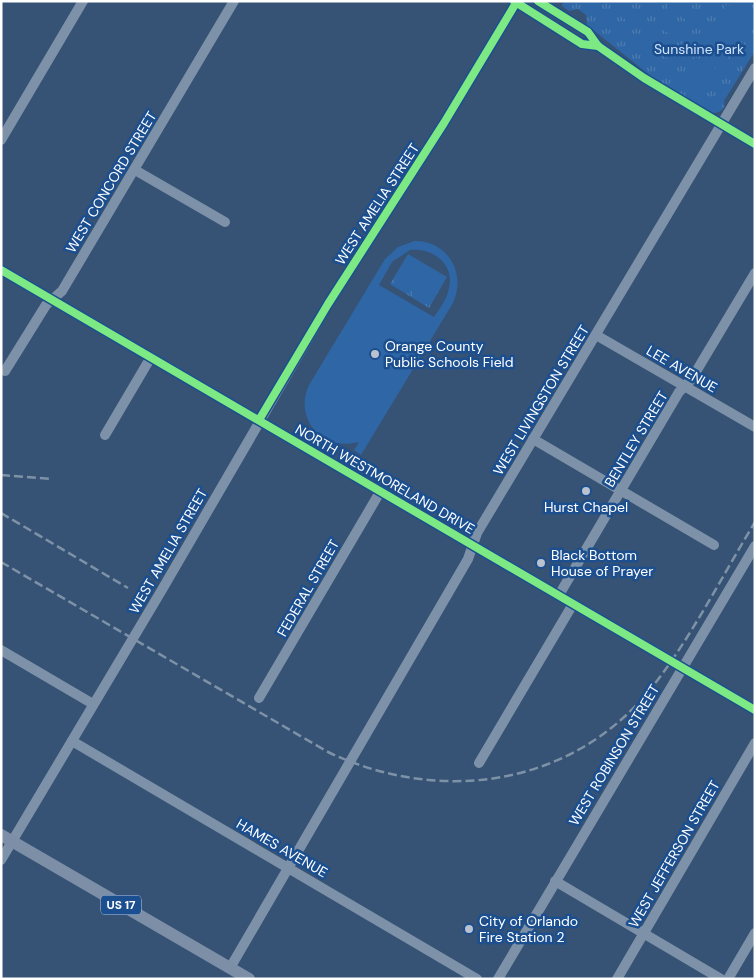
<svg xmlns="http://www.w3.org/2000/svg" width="756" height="980" font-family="'DM Sans',sans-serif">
  <defs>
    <pattern id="park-tufts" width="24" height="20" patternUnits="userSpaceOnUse" patternTransform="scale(1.25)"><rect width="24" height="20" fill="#2f66a5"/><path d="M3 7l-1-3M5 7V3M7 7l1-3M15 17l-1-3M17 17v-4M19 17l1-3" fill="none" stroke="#4e7db2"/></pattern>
  </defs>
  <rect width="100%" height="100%" fill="#365274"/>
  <!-- park -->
  <g fill="url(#park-tufts)">
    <path d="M 563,1 L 755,1 L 755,51 L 724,101 C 726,109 720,113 713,113 L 652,77 L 587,25 L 586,15 L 578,9 L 569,11 L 562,6 Z"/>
    <path d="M 408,254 L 447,277 L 429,308 L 390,284 Z"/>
  </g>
  <!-- garden -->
  <g fill="#2f66a5" fill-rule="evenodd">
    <path d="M 615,1 L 621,1 L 641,13 L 635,25 L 610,10 Z"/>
    <path d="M 671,1 L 681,1 L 698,12 L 692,23 L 667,8 Z"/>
    <path d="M 727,4 L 751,18 L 745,30 L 720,15 Z"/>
    <path d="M 663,15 L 688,29 L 681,41 L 657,26 Z"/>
    <path d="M 716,22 L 741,36 L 734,48 L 709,33 Z"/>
    <path d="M 652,34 L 677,48 L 670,60 L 645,45 Z"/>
    <path d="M 707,37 L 731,52 L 725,63 L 700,49 Z"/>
    <path d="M 695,57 L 720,71 L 713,83 L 689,68 Z"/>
    <path d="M 686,72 L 711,86 L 704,98 L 679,83 Z"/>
    <path d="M 414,241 C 447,240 467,273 453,303 L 361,455 L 354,450 L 359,442 C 323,452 293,419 309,385 L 385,259 L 398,247 ZM 410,250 C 432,247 455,264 449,288 C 447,299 440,308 434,317 L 379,285 L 392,262 Z"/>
    <path d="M 409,257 L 425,267 L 409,294 L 393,284 Z"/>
    <path d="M 428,268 L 444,278 L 428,305 L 412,295 Z"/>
  </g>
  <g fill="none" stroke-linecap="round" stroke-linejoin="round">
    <!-- minor -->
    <g stroke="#7d92a8" stroke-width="10">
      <path d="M 514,1 L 582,44 L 598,46"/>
      <path d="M 538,1 L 588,32 L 598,46 L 644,78 L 755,144"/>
      <path d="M 1,140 L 83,1"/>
      <path d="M 135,170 L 225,222"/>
      <path d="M 1,270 L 755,710"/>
      <path d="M 596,335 L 755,427"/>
      <path d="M 5,371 L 46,305 L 62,291 L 234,1"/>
      <path d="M 105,435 L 151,357"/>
      <path d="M 533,439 L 714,545"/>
      <path d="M 559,595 L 679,392 L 691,380 L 755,273"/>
      <path d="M 1,650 L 93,704"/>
      <path d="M 259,698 L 380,492"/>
      <path d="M 72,741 L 477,979"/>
      <path d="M 479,763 L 573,604"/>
      <path d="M 1,860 L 163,588 L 328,304 L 444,123 L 517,1"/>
      <path d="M 555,881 L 721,979"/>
      <path d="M 230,968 L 468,559 L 477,533 L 755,68"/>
      <path d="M 498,979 L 755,546"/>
      <path d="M 617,979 L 755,743"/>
      <path d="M 728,979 L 755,933"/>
    </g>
    <!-- major -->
    <path stroke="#7d8ea7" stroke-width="12" d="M 1,835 L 249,979"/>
    <!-- rail -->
    <g stroke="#7e92a7" stroke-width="2.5" stroke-dasharray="9 4" stroke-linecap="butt">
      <path d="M 1,475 L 52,479"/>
      <path d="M 1,513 L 128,588"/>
      <path d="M 1,562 L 328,752 C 437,804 568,788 648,692 C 688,644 722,576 755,522"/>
    </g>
    <!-- cycleway casing -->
    <g stroke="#1b4f8f" stroke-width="11">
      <g id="cycleway">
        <path d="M 514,1 L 582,44 L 598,46"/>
        <path d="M 538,1 L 588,32 L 598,46 L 644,78 L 755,144"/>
        <path d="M 1,270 L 755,710"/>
        <path d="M 259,420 L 328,304 L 444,123 L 516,3"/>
      </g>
    </g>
    <!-- cycleway -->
    <use href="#cycleway" stroke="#7ce984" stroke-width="8"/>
  </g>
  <!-- markers -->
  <g fill="#b9c2ce" stroke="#1b4f8f" stroke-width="2">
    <circle cx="375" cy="354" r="5"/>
    <circle cx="586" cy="491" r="5"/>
    <circle cx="541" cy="563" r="5"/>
    <circle cx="469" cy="929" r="5"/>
  </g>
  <g text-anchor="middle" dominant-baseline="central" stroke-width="5" stroke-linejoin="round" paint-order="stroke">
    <!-- shield labels -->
    <rect fill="#1b4f8f" stroke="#bbcadd" stroke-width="1" x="101" y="895.5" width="40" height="19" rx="4"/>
    <g font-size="12" font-weight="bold" fill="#fff">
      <text x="121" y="905">US 17</text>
    </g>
    <!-- park labels -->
    <g font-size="14" fill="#cfe3fa" stroke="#1b4f8f">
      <text x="699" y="49">Sunshine Park</text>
    </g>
    <!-- street labels -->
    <g font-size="14" fill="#fff" stroke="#1b4f8f">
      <text transform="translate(111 182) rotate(-59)">WEST CONCORD STREET</text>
      <text transform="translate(377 204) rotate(-57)">WEST AMELIA STREET</text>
      <text transform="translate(682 369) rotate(30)">LEE AVENUE</text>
      <text transform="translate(541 400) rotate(-59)">WEST LIVINGSTON STREET</text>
      <text transform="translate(636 439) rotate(-59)">BENTLEY STREET</text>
      <text transform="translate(385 479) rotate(30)">NORTH WESTMORELAND DRIVE</text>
      <text transform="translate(168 551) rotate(-60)">WEST AMELIA STREET</text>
      <text transform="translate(308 588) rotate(-60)">FEDERAL STREET</text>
      <text transform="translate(614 755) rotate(-59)">WEST ROBINSON STREET</text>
      <text transform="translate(282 848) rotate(30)">HAMES AVENUE</text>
      <text transform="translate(674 854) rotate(-60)">WEST JEFFERSON STREET</text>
    </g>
    <!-- poi labels -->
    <g font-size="14" fill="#fff" stroke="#1b4f8f" text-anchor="start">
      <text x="385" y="346">Orange County<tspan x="385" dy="16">Public Schools Field</tspan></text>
      <text x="586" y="507" text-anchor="middle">Hurst Chapel</text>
      <text x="551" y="555">Black Bottom<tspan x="551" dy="16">House of Prayer</tspan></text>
      <text x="479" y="921">City of Orlando<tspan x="479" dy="16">Fire Station 2</tspan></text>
    </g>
  </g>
  <!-- border -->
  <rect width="756" height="980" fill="none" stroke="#ffffff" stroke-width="5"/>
</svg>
